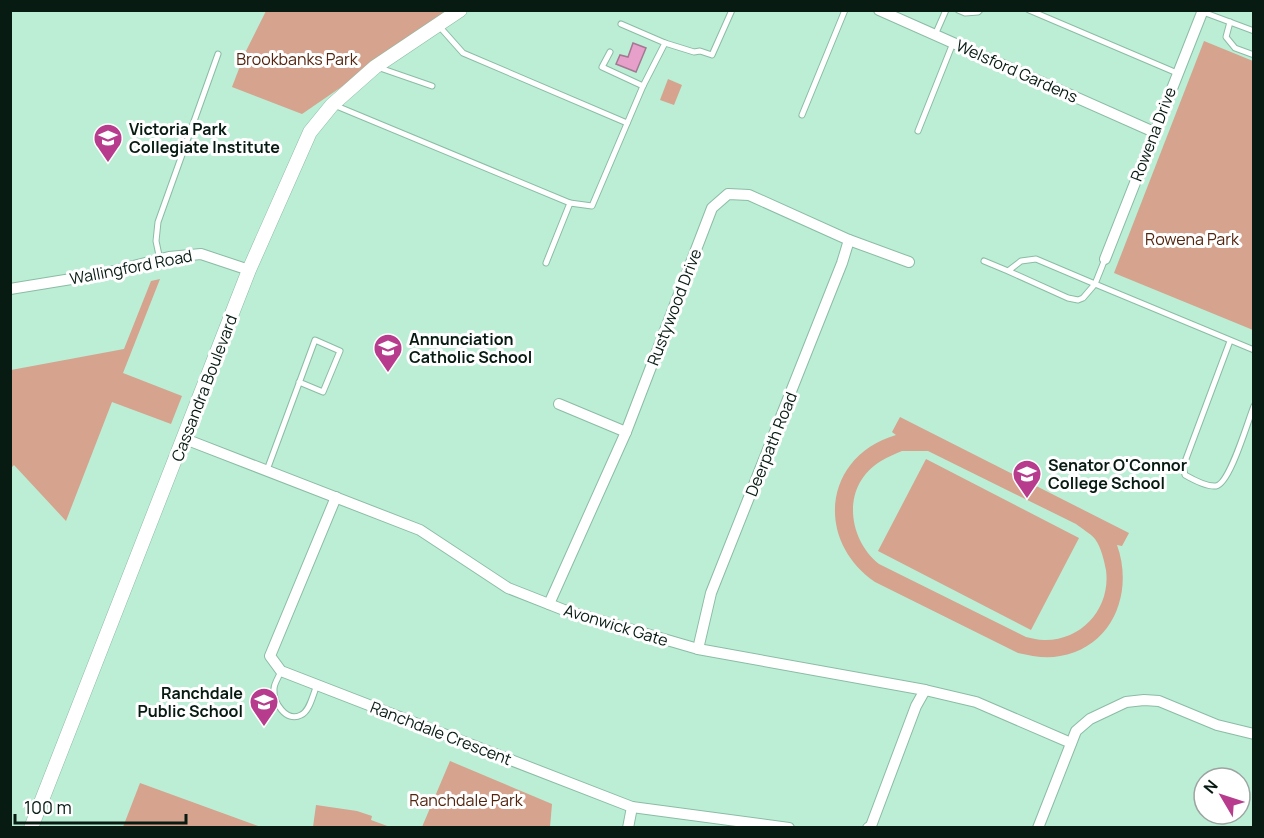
<svg xmlns="http://www.w3.org/2000/svg" width="1264" height="838" font-family="Manrope,sans-serif">
  <rect width="100%" height="100%" fill="#bbeed5"/>
  <!-- green -->
  <g fill="#d5a38e" fill-rule="evenodd">
    <path d="M 266,11 L 452,11 L 302,114 L 232,87 L 245,53 Z"/>
    <path d="M 1204,41 L 1253,61 L 1253,330 L 1114,273 Z"/>
    <path d="M 668,79 L 682,85 L 674,105 L 660,100 Z"/>
    <path d="M 160,279 L 123,373 L 182,396 L 171,424 L 112,402 L 66,521 L 14,465 L 11,468 L 11,370 L 124,349 L 151,281 Z"/>
    <path d="M 900,417 L 1129,533 L 1122,546 L 1117,545 C 1134,592 1113,647 1060,656 C 1046,659 1032,656 1018,653 L 875,582 C 814,540 824,456 896,435 L 892,432 ZM 902,451 L 928,451 L 1076,524 C 1082,529 1090,533 1095,539 C 1101,547 1104,560 1106,570 C 1111,607 1083,641 1044,640 C 1038,640 1032,638 1026,637 L 879,564 C 847,538 841,485 881,461 C 887,457 895,454 902,451 Z"/>
    <path d="M 926,459 L 1079,538 L 1031,630 L 878,551 Z"/>
    <path d="M 450,761 L 552,804 L 550,827 L 422,827 Z"/>
    <path d="M 140,783 L 261,827 L 123,827 Z"/>
    <path d="M 316,805 L 357,811 L 372,816 L 371,820 L 390,827 L 313,827 Z"/>
  </g>
  <!-- water -->
  <path fill="#e7a0c9" stroke="#a47892" stroke-width="1.5" d="M 633,43 L 646,48 L 636,72 L 616,64 L 620,55 L 628,57 Z"/>
  <g fill="none" stroke-linecap="round" stroke-linejoin="round">
    <!-- service casing -->
    <g stroke="#8bbca5" stroke-width="7">
      <g id="service">
        <path d="M 958,10 L 965,13 L 978,12 L 980,10"/>
        <path d="M 1029,10 L 1177,73"/>
        <path d="M 1203,12 L 1254,31"/>
        <path d="M 1230,22 L 1226,37 L 1235,48 L 1254,55"/>
        <path d="M 621,24 L 665,43 L 643,86"/>
        <path d="M 439,26 L 463,53 L 627,123"/>
        <path d="M 935,35 L 946,10"/>
        <path d="M 665,43 L 694,52 L 700,51 L 712,55 L 732,10"/>
        <path d="M 380,68 L 432,86"/>
        <path d="M 334,105 L 570,203 L 546,263"/>
        <path d="M 802,115 L 845,10"/>
        <path d="M 918,131 L 953,43"/>
        <path d="M 570,203 L 592,206 L 643,86 L 602,67 L 610,52"/>
        <path d="M 1105,259 L 1095,284 L 1254,350"/>
        <path d="M 160,260 L 156,241 L 158,222 L 218,54"/>
        <path d="M 984,261 L 1008,271 L 1021,261 L 1036,259 L 1095,284 L 1083,298 L 1078,300 L 1068,298 L 1008,271"/>
        <path d="M 1230,341 L 1183,467 L 1185,475 C 1192,479 1207,487 1216,486 C 1230,484 1248,420 1254,406"/>
        <path d="M 267,470 L 315,340 L 340,351 L 323,392 L 299,382"/>
        <path d="M 281,671 C 279,677 274,683 274,689 C 273,702 286,723 301,715 C 310,711 313,694 317,685"/>
      </g>
    </g>
    <!-- minor casing -->
    <g stroke="#8bbca5" stroke-width="12">
      <g id="minor">
        <path d="M 879,10 L 1154,132"/>
        <path d="M 1105,259 L 1203,10"/>
        <path d="M 10,289 L 102,274 L 169,257 L 201,254 L 249,270"/>
        <path d="M 559,404 L 626,432"/>
        <path d="M 185,439 L 420,530 L 508,588 L 564,610 L 698,649 L 925,690 L 976,702 L 1071,743"/>
        <path d="M 336,497 L 270,656 L 281,671 L 632,807 L 789,828"/>
        <path d="M 549,604 L 626,432 L 712,208 L 728,194 L 749,195 L 849,240 L 909,262"/>
        <path d="M 698,649 L 711,593 L 842,263 L 849,240"/>
        <path d="M 628,828 L 632,807"/>
        <path d="M 868,828 L 871,826 L 916,706 L 925,690"/>
        <path d="M 1038,828 L 1076,731 L 1090,719 L 1126,702 L 1144,700 L 1159,701 L 1217,725 L 1254,734"/>
      </g>
    </g>
    <!-- tertiary casing -->
    <g stroke="#8bbca5" stroke-width="15">
      <path id="tertiary" d="M 31,828 L 249,270 L 310,132 L 332,105 L 375,67 L 460,10"/>
    </g>
    <!-- service -->
    <use href="#service" stroke="#fff" stroke-width="5"/>
    <!-- minor -->
    <use href="#minor" stroke="#fff" stroke-width="10"/>
    <!-- tertiary -->
    <use href="#tertiary" stroke="#fff" stroke-width="14"/>
  </g>
  <!-- icons -->
  <defs>
    <g id="school-pin" transform="scale(1.5)"><path d="M0 17L-7.5 6A9.5 9.5 0 1 1 7.5 6Z" fill="#b73c8d" stroke="#fff"/><path d="M0-5L7-2L0 1L-7-2ZM-4 1L0 2.5L4 1V4Q0 6-4 4Z" fill="#fff"/></g>
  </defs>
  <g fill-rule="evenodd">
    <use href="#school-pin" x="108" y="138"/>
    <use href="#school-pin" x="388" y="348"/>
    <use href="#school-pin" x="1027" y="474"/>
    <use href="#school-pin" x="264" y="702"/>
  </g>
  <g text-anchor="middle" dominant-baseline="central" stroke-width="6" stroke-linejoin="round" paint-order="stroke">
    <!-- park labels -->
    <g font-size="16" fill="#53250f" stroke="#fff">
      <text x="297" y="59">Brookbanks Park</text>
      <text x="1192" y="239">Rowena Park</text>
      <text x="466" y="800">Ranchdale Park</text>
    </g>
    <!-- street labels -->
    <g font-size="16" fill="#071b13" stroke="#fff">
      <text transform="translate(1017 71) rotate(24)">Welsford Gardens</text>
      <text transform="translate(1153 134) rotate(-69)">Rowena Drive</text>
      <text transform="translate(131 267) rotate(-11)">Wallingford Road</text>
      <text transform="translate(674 307) rotate(-69)">Rustywood Drive</text>
      <text transform="translate(204 388) rotate(-69)">Cassandra Boulevard</text>
      <text transform="translate(771 444) rotate(-68)">Deerpath Road</text>
      <text transform="translate(616 625) rotate(17)">Avonwick Gate</text>
      <text transform="translate(441 733) rotate(21)">Ranchdale Crescent</text>
    </g>
    <!-- poi labels -->
    <g font-size="16" font-weight="bold" fill="#071b13" stroke="#fff" text-anchor="start">
      <text x="129" y="129">Victoria Park<tspan x="129" dy="18">Collegiate Institute</tspan></text>
      <text x="409" y="339">Annunciation<tspan x="409" dy="18">Catholic School</tspan></text>
      <text x="1048" y="465">Senator O'Connor<tspan x="1048" dy="18">College School</tspan></text>
      <text x="243" y="693" text-anchor="end">Ranchdale<tspan x="243" dy="18">Public School</tspan></text>
    </g>
  </g>
  <!-- border -->
  <rect width="1264" height="838" fill="none" stroke="#071b13" stroke-width="24"/>
  <!-- north arrow -->
  <g transform="translate(1222 796) rotate(309)"><circle r="28" fill="#ffffff" stroke="#9ca4a1" stroke-width="1.5"/>
  <path d="M0-4.5L10 22L0 15L-10 22Z" fill="#b73c8d"/>
  <text y="-9" font-size="16" font-weight="bold" text-anchor="middle" fill="#071b13">N</text>
  </g>
  <!-- scale -->
  <path d="M15 814v9h171v-9" fill="none" stroke="#071b13" stroke-width="3"/>
  <text x="24" y="814" font-size="18" fill="#071b13" stroke="#ffffff" stroke-width="4.5" paint-order="stroke">100 m</text>
</svg>
